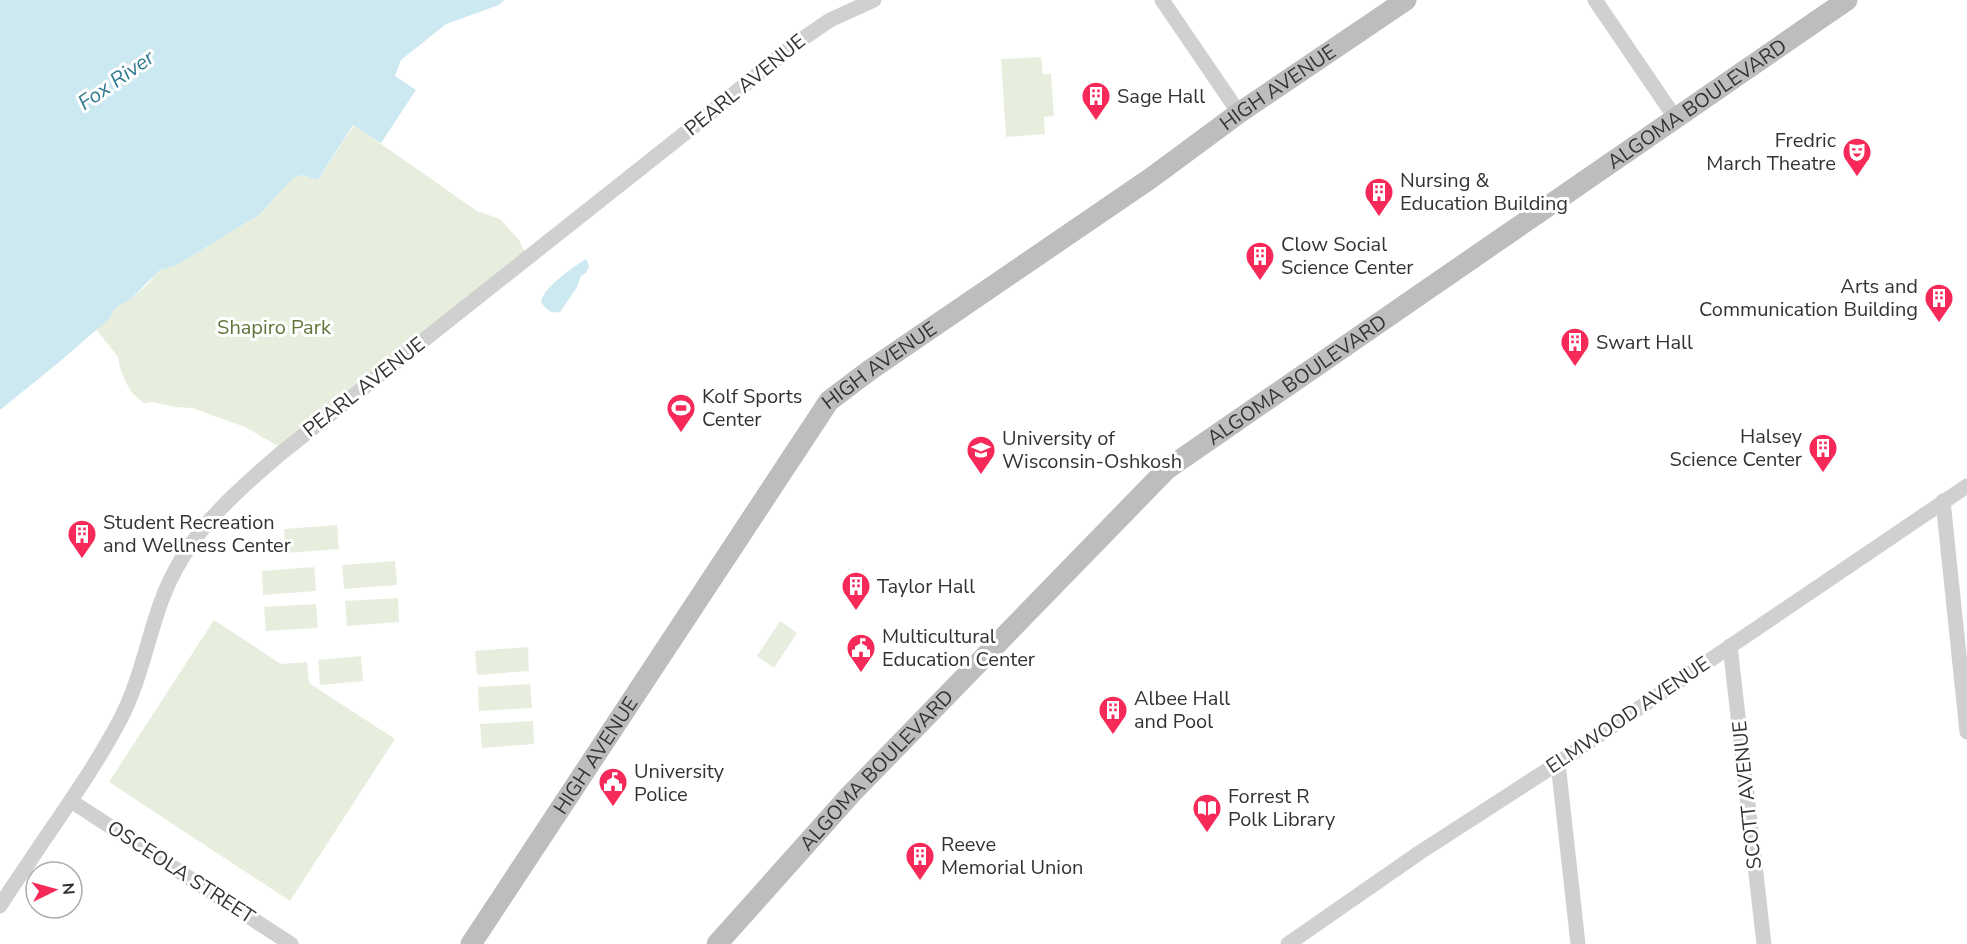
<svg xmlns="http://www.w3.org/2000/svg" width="1967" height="944" font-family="'Nunito Sans',sans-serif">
  <rect width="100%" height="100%" fill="#fff"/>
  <!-- green -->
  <g fill="#e8eede">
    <path d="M 1041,57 L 1043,74 L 1051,74 L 1054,116 L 1044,117 L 1045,134 L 1006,137 L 1001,59 Z"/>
    <path d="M 354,125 L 477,211 L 500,219 L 519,240 L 528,259 L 321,421 L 278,446 L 245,427 L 192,408 L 176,407 L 152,402 L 144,403 L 133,394 L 126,383 L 120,368 L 118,357 L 96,329 L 111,317 L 112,312 L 117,307 L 132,298 L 145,287 L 160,270 L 175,266 L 259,215 L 293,178 L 302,175 L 318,180 Z"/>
    <path d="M 337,525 L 339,549 L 286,553 L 284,529 Z"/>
    <path d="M 395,561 L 397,585 L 344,589 L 342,565 Z"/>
    <path d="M 314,567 L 316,591 L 263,595 L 262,571 Z"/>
    <path d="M 398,598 L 399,622 L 347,626 L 345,601 Z"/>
    <path d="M 316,604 L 318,628 L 266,631 L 264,607 Z"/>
    <path d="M 214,620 L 281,664 L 307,662 L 309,683 L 395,739 L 290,901 L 109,782 Z"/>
    <path d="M 780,621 L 797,633 L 774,668 L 757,656 Z"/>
    <path d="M 528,647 L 529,671 L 477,675 L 475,651 Z"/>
    <path d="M 361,656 L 363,681 L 320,685 L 318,660 Z"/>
    <path d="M 530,684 L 532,708 L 479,711 L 478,687 Z"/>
    <path d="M 533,721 L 534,744 L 482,748 L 480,724 Z"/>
  </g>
  <!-- water -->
  <g fill="#cce8f1">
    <path d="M 0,0 L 504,0 L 499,5 L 446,24 L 401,60 L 395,76 L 416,90 L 381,143 L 353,125 L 318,180 L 302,175 L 293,178 L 259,215 L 175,266 L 160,270 L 132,298 L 117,307 L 112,312 L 111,317 L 58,363 L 0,410 Z"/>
    <path d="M 586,259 L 589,266 L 586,273 L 581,276 L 577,287 L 560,312 C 551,314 546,309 541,302 C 542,289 574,266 586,259 Z"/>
  </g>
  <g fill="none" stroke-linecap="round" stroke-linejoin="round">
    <!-- minor -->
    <g stroke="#d0d0d0" stroke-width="15">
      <path d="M 1162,0 L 1239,113"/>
      <path d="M 1595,0 L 1676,119"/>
      <path d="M 1943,501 L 1967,732"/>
      <path d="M 1730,646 L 1764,944"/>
      <path d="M 1558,763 L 1578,944"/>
      <path d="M 71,801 L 291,944"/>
      <path d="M 0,906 C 9,891 20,876 30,861 C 61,814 95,768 121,718 C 140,681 147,641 161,602 C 185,536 229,498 280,454 L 689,130 L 795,44 L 830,20 L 874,0"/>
      <path d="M 1288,944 L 1419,853 L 1558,763 L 1967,486"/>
    </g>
    <!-- secondary -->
    <g stroke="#bdbdbd" stroke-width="21">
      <path id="s1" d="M 471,944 L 829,401 L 870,370 L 1151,178 L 1239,113 L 1406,0"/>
      <path id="s2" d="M 717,944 L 851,794 L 1167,469 L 1847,0"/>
    </g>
  </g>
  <!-- icons -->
  <defs>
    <g id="building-pin" transform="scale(1.5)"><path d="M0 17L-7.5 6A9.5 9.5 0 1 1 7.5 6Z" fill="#f62959" stroke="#fff"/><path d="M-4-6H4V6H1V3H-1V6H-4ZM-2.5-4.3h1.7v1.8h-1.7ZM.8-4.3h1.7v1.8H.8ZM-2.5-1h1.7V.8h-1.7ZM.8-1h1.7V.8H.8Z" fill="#fff"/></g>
    <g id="theatre-pin" transform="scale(1.5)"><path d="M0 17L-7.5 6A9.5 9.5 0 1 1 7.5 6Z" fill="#f62959" stroke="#fff"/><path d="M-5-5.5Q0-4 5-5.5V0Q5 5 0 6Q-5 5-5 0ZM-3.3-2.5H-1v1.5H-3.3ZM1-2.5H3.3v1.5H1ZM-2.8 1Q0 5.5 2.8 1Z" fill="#fff"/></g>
    <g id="stadium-pin" transform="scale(1.5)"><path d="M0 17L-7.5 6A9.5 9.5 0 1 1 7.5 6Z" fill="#f62959" stroke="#fff"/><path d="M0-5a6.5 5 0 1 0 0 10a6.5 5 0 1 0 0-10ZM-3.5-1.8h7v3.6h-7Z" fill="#fff"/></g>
    <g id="university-pin" transform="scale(1.5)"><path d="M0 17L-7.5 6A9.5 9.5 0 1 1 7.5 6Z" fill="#f62959" stroke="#fff"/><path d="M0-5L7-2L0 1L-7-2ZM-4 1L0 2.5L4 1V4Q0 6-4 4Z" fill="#fff"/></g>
    <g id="civic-pin" transform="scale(1.5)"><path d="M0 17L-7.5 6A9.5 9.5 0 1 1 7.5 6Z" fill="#f62959" stroke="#fff"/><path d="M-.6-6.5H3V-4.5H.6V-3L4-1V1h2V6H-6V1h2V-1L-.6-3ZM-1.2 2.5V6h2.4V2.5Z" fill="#fff"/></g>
    <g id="library-pin" transform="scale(1.5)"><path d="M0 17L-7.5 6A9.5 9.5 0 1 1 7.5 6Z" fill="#f62959" stroke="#fff"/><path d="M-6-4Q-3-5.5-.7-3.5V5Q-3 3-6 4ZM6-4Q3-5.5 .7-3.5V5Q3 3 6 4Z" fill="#fff"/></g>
  </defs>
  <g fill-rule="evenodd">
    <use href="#building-pin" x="1096" y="96"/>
    <use href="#theatre-pin" x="1857" y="152"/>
    <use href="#building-pin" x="1379" y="192"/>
    <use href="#building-pin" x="1260" y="256"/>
    <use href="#building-pin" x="1939" y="298"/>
    <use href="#building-pin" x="1575" y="342"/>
    <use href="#stadium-pin" x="681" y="408"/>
    <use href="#building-pin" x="1823" y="448"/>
    <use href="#university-pin" x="981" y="450"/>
    <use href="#building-pin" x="82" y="534"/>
    <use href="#building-pin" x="856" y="586"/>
    <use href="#civic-pin" x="861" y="648"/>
    <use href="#building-pin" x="1113" y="710"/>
    <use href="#civic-pin" x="613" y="782"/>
    <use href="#library-pin" x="1207" y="808"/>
    <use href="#building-pin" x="920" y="856"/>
  </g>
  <g text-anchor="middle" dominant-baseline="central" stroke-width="6" stroke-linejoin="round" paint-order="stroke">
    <!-- street labels -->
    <g font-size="20" fill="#333" stroke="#fff">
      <text transform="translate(745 85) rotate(-39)">PEARL AVENUE</text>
      <text stroke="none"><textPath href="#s1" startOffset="1198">HIGH AVENUE</textPath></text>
      <text stroke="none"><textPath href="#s2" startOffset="1298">ALGOMA BOULEVARD</textPath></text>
      <text stroke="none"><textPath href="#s1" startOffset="712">HIGH AVENUE</textPath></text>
      <text stroke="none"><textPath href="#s2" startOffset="812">ALGOMA BOULEVARD</textPath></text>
      <text transform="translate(364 387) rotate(-38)">PEARL AVENUE</text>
      <text transform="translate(1628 715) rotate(-34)">ELMWOOD AVENUE</text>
      <text stroke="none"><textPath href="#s1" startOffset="226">HIGH AVENUE</textPath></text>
      <text stroke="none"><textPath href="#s2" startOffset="236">ALGOMA BOULEVARD</textPath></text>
      <text transform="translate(1747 795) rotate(-96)">SCOTT AVENUE</text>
      <text transform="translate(181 872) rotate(33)">OSCEOLA STREET</text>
    </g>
    <!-- poi labels -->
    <g font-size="20" fill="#333" stroke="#fff" text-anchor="start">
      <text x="1117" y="96">Sage Hall</text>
      <text x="1836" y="140" text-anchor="end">Fredric<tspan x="1836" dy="23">March Theatre</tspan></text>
      <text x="1400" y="180">Nursing &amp;<tspan x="1400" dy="23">Education Building</tspan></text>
      <text x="1281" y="244">Clow Social<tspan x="1281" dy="23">Science Center</tspan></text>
      <text x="1918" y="286" text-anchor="end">Arts and<tspan x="1918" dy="23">Communication Building</tspan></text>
      <text x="1596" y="342">Swart Hall</text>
      <text x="702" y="396">Kolf Sports<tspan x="702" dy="23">Center</tspan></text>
      <text x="1802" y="436" text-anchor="end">Halsey<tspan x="1802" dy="23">Science Center</tspan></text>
      <text x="1002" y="438">University of<tspan x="1002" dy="23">Wisconsin-Oshkosh</tspan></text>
      <text x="103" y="522">Student Recreation<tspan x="103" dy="23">and Wellness Center</tspan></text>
      <text x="877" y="586">Taylor Hall</text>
      <text x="882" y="636">Multicultural<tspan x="882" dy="23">Education Center</tspan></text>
      <text x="1134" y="698">Albee Hall<tspan x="1134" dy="23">and Pool</tspan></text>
      <text x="634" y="771">University<tspan x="634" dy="23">Police</tspan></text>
      <text x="1228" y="796">Forrest R<tspan x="1228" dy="23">Polk Library</tspan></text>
      <text x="941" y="844">Reeve<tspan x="941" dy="23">Memorial Union</tspan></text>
    </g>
    <!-- park labels -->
    <g font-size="20" fill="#5f743a" stroke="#fff">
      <text x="274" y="327">Shapiro Park</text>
    </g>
    <!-- water labels -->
    <g font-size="21" font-style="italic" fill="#337b91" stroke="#fff">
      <text transform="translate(116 80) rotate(-35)">Fox River</text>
    </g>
  </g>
  <!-- north arrow -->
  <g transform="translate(54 890) rotate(85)"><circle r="28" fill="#ffffff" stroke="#adadad" stroke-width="1.5"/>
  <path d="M0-4.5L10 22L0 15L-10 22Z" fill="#f62959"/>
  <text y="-9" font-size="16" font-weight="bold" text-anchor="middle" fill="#333333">N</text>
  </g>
</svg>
